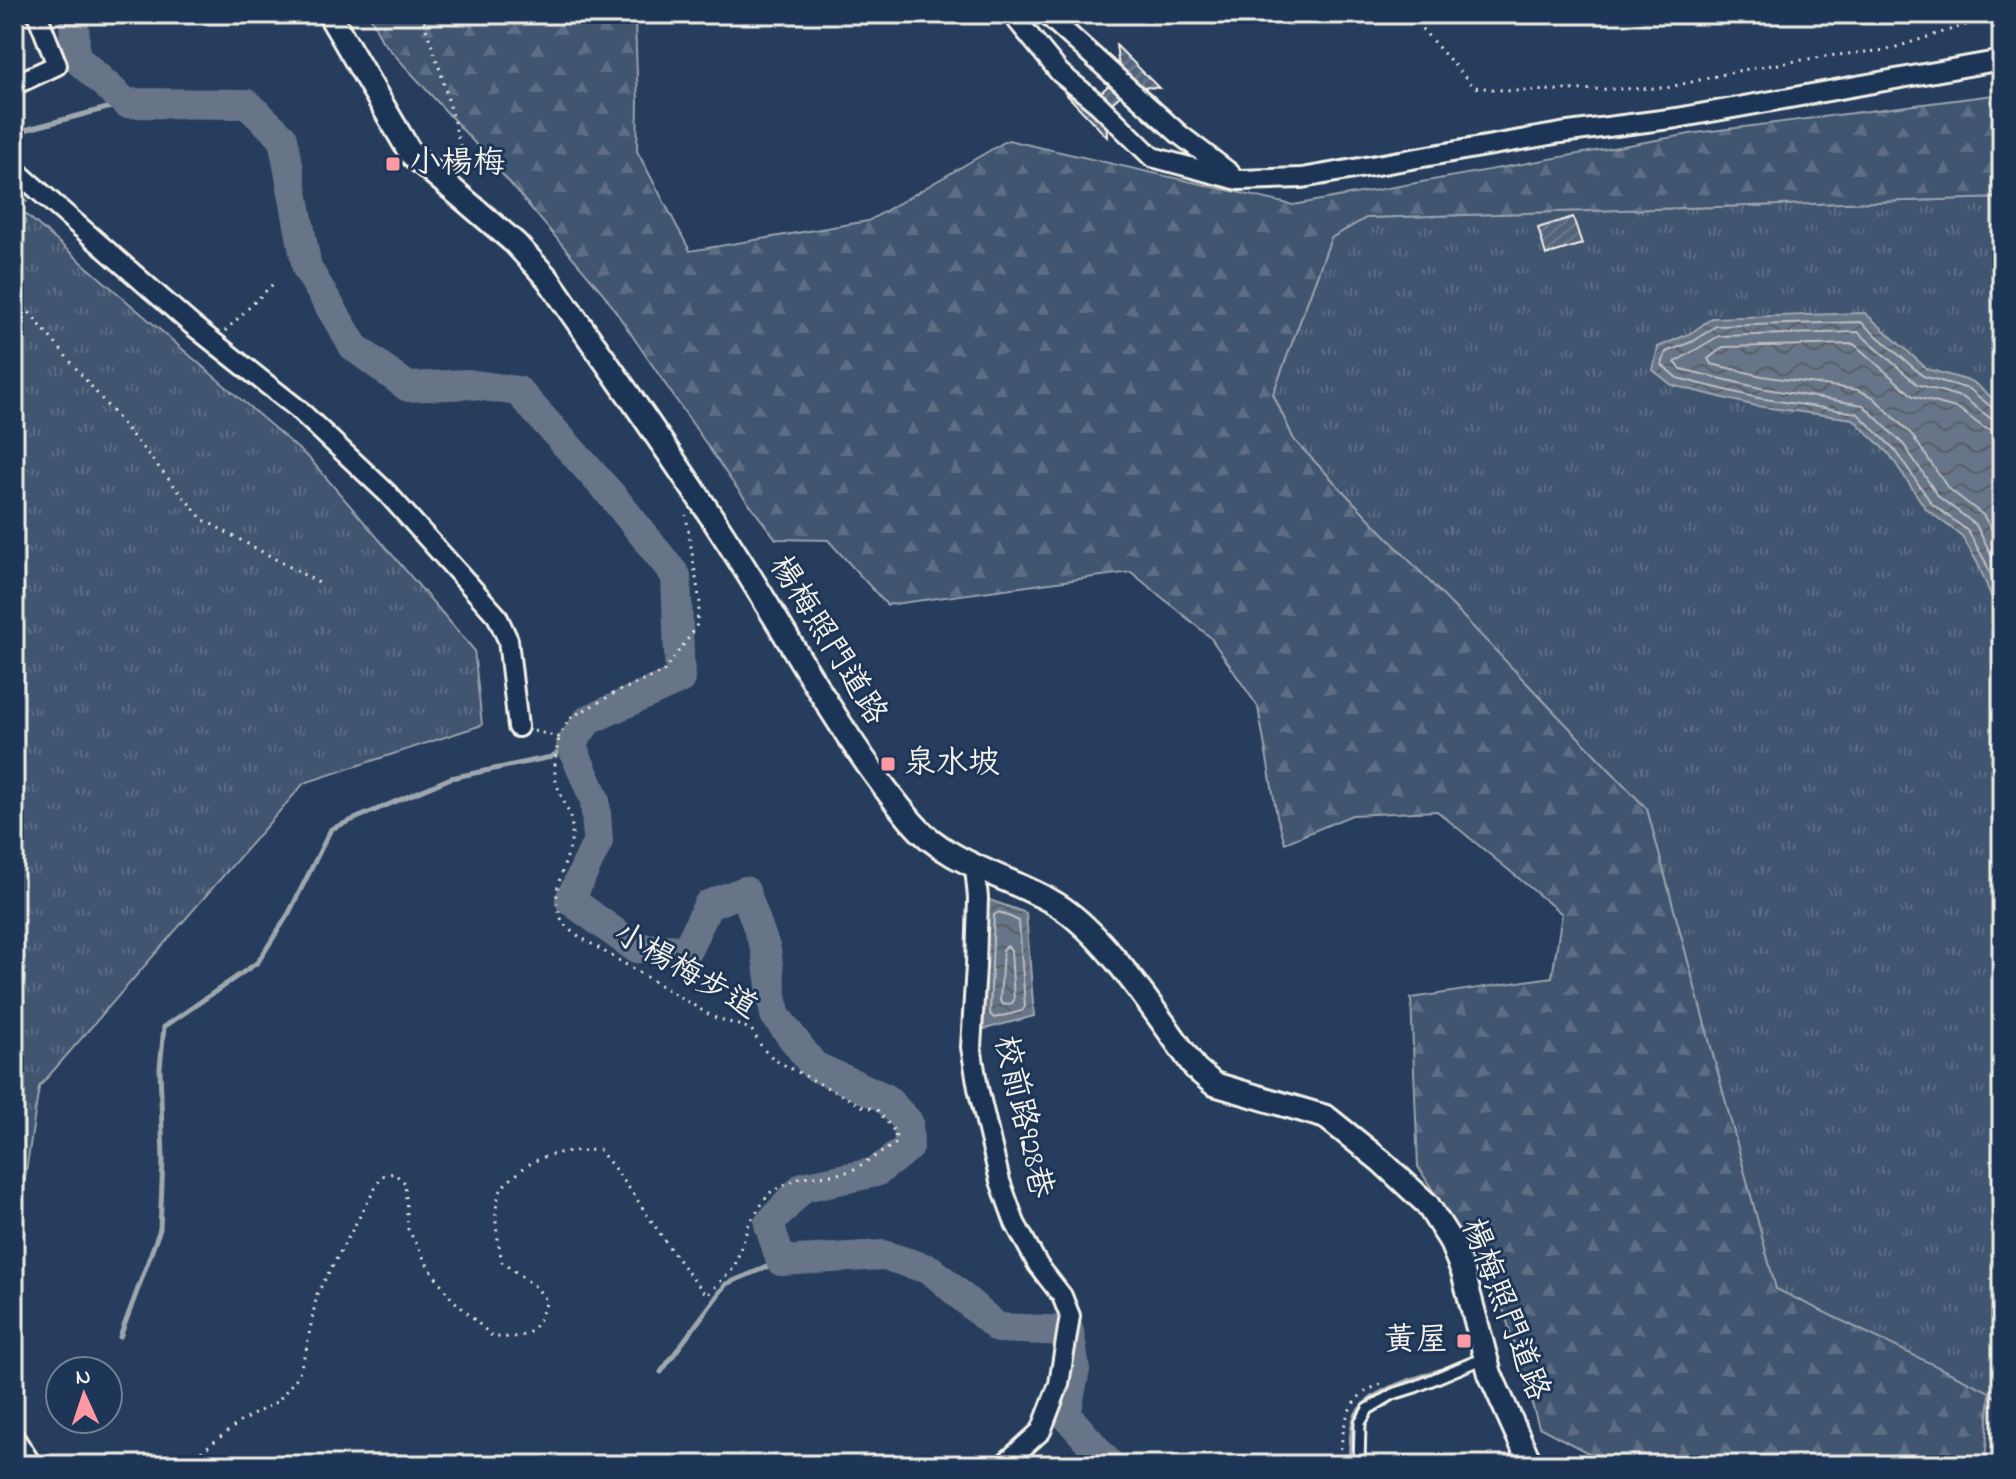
<svg xmlns="http://www.w3.org/2000/svg" width="2016" height="1479" font-family="'Indie Flower','LXGW WenKai TC',sans-serif">
  <defs>
    <pattern id="grass-tufts" width="24" height="20" patternUnits="userSpaceOnUse" patternTransform="scale(2)"><rect width="24" height="20" fill="#40546f"/><path d="M3 7l-1-3M5 7V3M7 7l1-3M15 17l-1-3M17 17v-4M19 17l1-3" fill="none" stroke="#5c6d84"/></pattern>
    <pattern id="forest-firs" width="22" height="20" patternUnits="userSpaceOnUse" patternTransform="scale(2)"><rect width="22" height="20" fill="#40546f"/><path d="M5 1l3.5 6h-7zM16 11l3.5 6h-7z" fill="#5c6d84"/></pattern>
    <pattern id="water-waves" width="16" height="10" patternUnits="userSpaceOnUse" patternTransform="scale(2)"><rect width="16" height="10" fill="#677588"/><path d="M0 5q4-4 8 0t8 0" fill="none" stroke="#585e67"/></pattern>
    <pattern id="building-hatch" width="6" height="6" patternUnits="userSpaceOnUse" patternTransform="scale(2)"><rect width="6" height="6" fill="#52647b"/><path d="M-1 1l2-2M0 6l6-6M5 7l2-2" fill="none" stroke="#6c7b8e"/></pattern>
  </defs>
  <rect width="100%" height="100%" fill="#263d5d"/>
  <filter id="ink" filterUnits="userSpaceOnUse"><feTurbulence type="fractalNoise" baseFrequency=".0125" numOctaves="2"/><feDisplacementMap in="SourceGraphic" scale="16" xChannelSelector="R" yChannelSelector="G"/><feConvolveMatrix kernelMatrix="1 2 1 2 8 2 1 2 1" color-interpolation-filters="sRGB"/></filter>
  <g filter="url(#ink)">
    <!-- grass -->
    <g fill="url(#grass-tufts)" stroke="#9aa2ac" stroke-width="2">
      <path d="M 2002,198 L 2002,1400 L 1776,1290 L 1647,809 L 1294,440 L 1273,394 L 1331,238 L 1366,218 Z"/>
      <path d="M 14,204 L 310,459 L 474,650 L 482,725 L 304,783 L 39,1087 L 14,1250 Z"/>
    </g>
    <!-- forest -->
    <path fill="url(#forest-firs)" stroke="#9aa2ac" stroke-width="2" d="M 369,14 L 629,14 L 635,22 L 638,102 L 637,151 L 690,251 L 868,221 L 1008,140 L 1293,205 L 1696,133 L 2002,94 L 2002,198 L 1366,218 L 1331,238 L 1273,394 L 1294,440 L 1647,809 L 1776,1289 L 1990,1392 L 1985,1465 L 1611,1465 L 1539,1427 L 1499,1295 L 1418,1167 L 1411,998 L 1552,977 L 1562,914 L 1437,811 L 1352,815 L 1285,843 L 1277,816 L 1258,707 L 1210,637 L 1131,572 L 887,605 L 828,540 L 776,539 L 733,483 L 603,293 L 492,162 L 382,41 Z"/>
    <!-- water -->
    <g fill="url(#water-waves)" stroke="#9fa7ae" stroke-width="2">
      <path d="M 1865,313 L 1927,369 L 1973,382 L 2002,406 L 2002,622 L 1978,564 L 1962,536 L 1926,509 L 1890,455 L 1853,419 L 1756,406 L 1672,385 L 1653,370 L 1658,347 L 1691,333 L 1712,318 Z"/>
      <path d="M 987,899 L 1026,913 L 1034,1016 L 981,1030 Z"/>
    </g>
    <g fill="none" stroke-linecap="round" stroke-linejoin="round">
      <!-- shore -->
      <g stroke="#bcbfc2" stroke-width="2">
        <path d="M 2002,410 L 1994,409 L 1969,389 L 1923,376 L 1861,322 L 1716,326 L 1694,341 L 1666,352 L 1662,365 L 1677,378 L 1758,398 L 1857,413 L 1896,451 L 1932,504 L 1968,531 L 1985,561 L 2002,601"/>
        <path d="M 2002,420 L 1990,418 L 1964,398 L 1917,384 L 1858,332 L 1719,336 L 1675,362 L 1681,369 L 1760,388 L 1863,405 L 1904,445 L 1939,497 L 1976,525 L 2002,575"/>
        <path d="M 2002,432 L 1984,428 L 1959,409 L 1913,396 L 1854,344 L 1723,347 L 1708,359 L 1711,364 L 1762,376 L 1858,390 L 1873,397 L 1912,435 L 1948,488 L 1983,515 L 2002,546"/>
        <path d="M 999,912 L 1019,921 L 1025,1007 L 1022,1011 L 994,1018 L 990,1014 L 994,915 Z"/>
        <path d="M 1007,946 L 1011,950 L 1014,1000 L 1012,1003 L 1004,1005 L 1000,1001 L 1003,950 Z"/>
      </g>
      <!-- stream -->
      <g stroke="#9fa7ae" stroke-width="5">
        <path d="M 14,136 L 21,131 L 126,103"/>
        <path d="M 120,1337 L 160,1229 L 163,1160 L 160,1068 L 164,1027 L 258,962 L 289,913 L 331,829 L 451,778 L 551,757 L 571,744"/>
        <path d="M 661,1372 L 726,1284 L 781,1261"/>
        <path d="M 1349,1465 C 1352,1451 1350,1435 1354,1421 C 1362,1390 1422,1377 1449,1368"/>
      </g>
      <!-- river -->
      <path stroke="#677588" stroke-width="30" d="M 74,14 L 75,57 L 126,103 L 247,104 L 283,138 L 307,268 L 354,347 L 408,387 L 468,384 L 518,391 L 614,498 L 676,576 L 680,679 L 588,720 L 571,744 L 595,800 L 598,841 L 570,900 L 636,948 L 687,950 L 708,905 L 745,891 L 766,950 L 775,1015 L 814,1066 L 885,1098 L 908,1122 L 909,1147 L 876,1172 L 803,1187 L 769,1224 L 781,1261 L 883,1255 L 931,1270 L 998,1328 L 1069,1331 L 1075,1369 L 1066,1415 L 1110,1465"/>
    </g>
    <!-- building -->
    <g fill="url(#building-hatch)" stroke="#f4f1e8" stroke-width="2">
      <path d="M 1116,45 L 1159,88 L 1132,86 L 1106,108 L 1107,137 L 1065,93 L 1097,96 L 1120,75 Z"/>
      <path d="M 1573,217 L 1582,244 L 1546,255 L 1538,228 Z"/>
    </g>
    <g fill="none" stroke-linecap="round" stroke-linejoin="round">
      <!-- service casing -->
      <g stroke="#f4f1e8" stroke-width="15">
        <path id="service" d="M 1359,1465 L 1360,1423 L 1368,1409 L 1393,1394 L 1415,1387 L 1486,1357"/>
      </g>
      <!-- minor casing -->
      <g stroke="#f4f1e8" stroke-width="24">
        <g id="minor">
          <path d="M 1012,14 L 1060,73 L 1098,104 L 1152,157 L 1238,180 L 1302,178 L 1561,133 L 1677,118 L 2002,60"/>
          <path d="M 1046,14 L 1179,134 L 1230,173"/>
          <path d="M 14,85 L 57,65 L 37,14"/>
          <path d="M 14,169 L 192,325 L 298,409 L 388,494 L 497,616 L 508,640 L 518,727"/>
          <path d="M 975,867 L 978,898 L 976,966 L 971,1047 L 978,1088 L 1000,1181 L 1015,1223 L 1038,1265 L 1062,1296 L 1070,1316 L 1059,1384 L 1041,1431 L 1003,1465"/>
          <path d="M 14,1437 L 32,1465"/>
        </g>
      </g>
      <!-- tertiary casing -->
      <g stroke="#f4f1e8" stroke-width="28">
        <path id="tertiary" d="M 329,14 L 411,154 L 515,243 L 548,279 C 611,370 676,460 735,553 C 793,643 842,739 911,821 C 947,864 1009,876 1056,904 C 1107,935 1160,1020 1196,1069 L 1214,1084 L 1326,1117 L 1381,1161 L 1427,1204 L 1450,1240 L 1463,1272 L 1490,1374 L 1531,1465"/>
      </g>
      <!-- path -->
      <g stroke="#f4f1e8" stroke-width="3" stroke-dasharray="2 6" stroke-linecap="butt">
        <path d="M 421,14 L 441,73 L 468,175"/>
        <path d="M 1416,14 L 1421,28 L 1474,87 L 1511,91 L 1666,88 L 1742,70 L 1827,56 L 1887,50 L 2000,14"/>
        <path d="M 14,212 L 27,201"/>
        <path d="M 14,294 L 202,519 L 319,583"/>
        <path d="M 225,331 L 274,283"/>
        <path d="M 534,731 L 559,737 L 570,718 L 617,692 L 663,672 L 696,628 L 700,603 L 686,515"/>
        <path d="M 181,1465 L 193,1458 L 240,1422 L 278,1401 L 298,1376 L 306,1350 L 317,1294 L 382,1176 L 394,1173 L 405,1183 L 408,1229 L 428,1266 L 451,1298 L 493,1337 C 530,1338 533,1336 547,1301 L 536,1287 L 502,1262 C 498,1240 490,1206 503,1187 C 506,1182 513,1178 517,1174 C 541,1151 568,1151 599,1150 C 640,1196 666,1251 707,1295 L 734,1268 L 749,1224 L 769,1193 L 801,1177 L 832,1175 L 851,1171 L 895,1144 L 896,1133 L 877,1110 L 862,1106 L 775,1060 L 763,1049 L 751,1029 L 713,1017 L 585,940 C 579,936 569,931 565,925 C 542,892 574,860 572,828 C 571,809 556,792 555,774 C 554,762 557,749 559,737"/>
        <path d="M 1338,1465 C 1345,1429 1341,1397 1382,1384"/>
      </g>
      <!-- service -->
      <use href="#service" stroke="#1d3557" stroke-width="9"/>
      <!-- minor -->
      <use href="#minor" stroke="#1d3557" stroke-width="18"/>
      <!-- tertiary -->
      <use href="#tertiary" stroke="#1d3557" stroke-width="22"/>
    </g>
  </g>
  <!-- markers -->
  <g fill="#ff9aa2" stroke="#1d3557" stroke-width="3">
    <rect x="385" y="156" width="16" height="16" rx="4"/>
    <rect x="880" y="756" width="16" height="16" rx="4"/>
    <rect x="1456" y="1333" width="16" height="16" rx="4"/>
  </g>
  <g text-anchor="middle" dominant-baseline="central" stroke-width="6" stroke-linejoin="round" paint-order="stroke">
    <!-- poi labels -->
    <g font-size="32" fill="#f4f1e8" stroke="#1d3557" text-anchor="start">
      <text x="409" y="164">小楊梅</text>
      <text x="904" y="764">泉水坡</text>
      <text x="1448" y="1341" text-anchor="end">黃屋</text>
    </g>
    <!-- street labels -->
    <g font-size="32" fill="#f4f1e8" stroke="#1d3557">
      <text transform="translate(827 641) rotate(58)">楊梅照門道路</text>
      <text transform="translate(685 972) rotate(30)">小楊梅步道</text>
      <text transform="translate(1022 1117) rotate(77)">校前路928巷</text>
      <text transform="translate(1504 1310) rotate(69)">楊梅照門道路</text>
    </g>
  </g>
  <!-- margin -->
  <rect width="2016" height="1479" fill="none" stroke="#1d3557" stroke-width="48"/>
  <rect x="24" y="24" width="1968" height="1431" fill="none" stroke="#f4f1e8" stroke-width="3" filter="url(#ink)"/>
  <!-- north arrow -->
  <g transform="translate(84 1395) rotate(357)"><circle r="38" fill="#1d3557" stroke="#738091" stroke-width="2"/>
  <path d="M0-6L14 30L0 20L-14 30Z" fill="#ff9aa2"/>
  <text y="-12" font-size="22" font-weight="bold" text-anchor="middle" fill="#f4f1e8">N</text>
  </g>
</svg>
